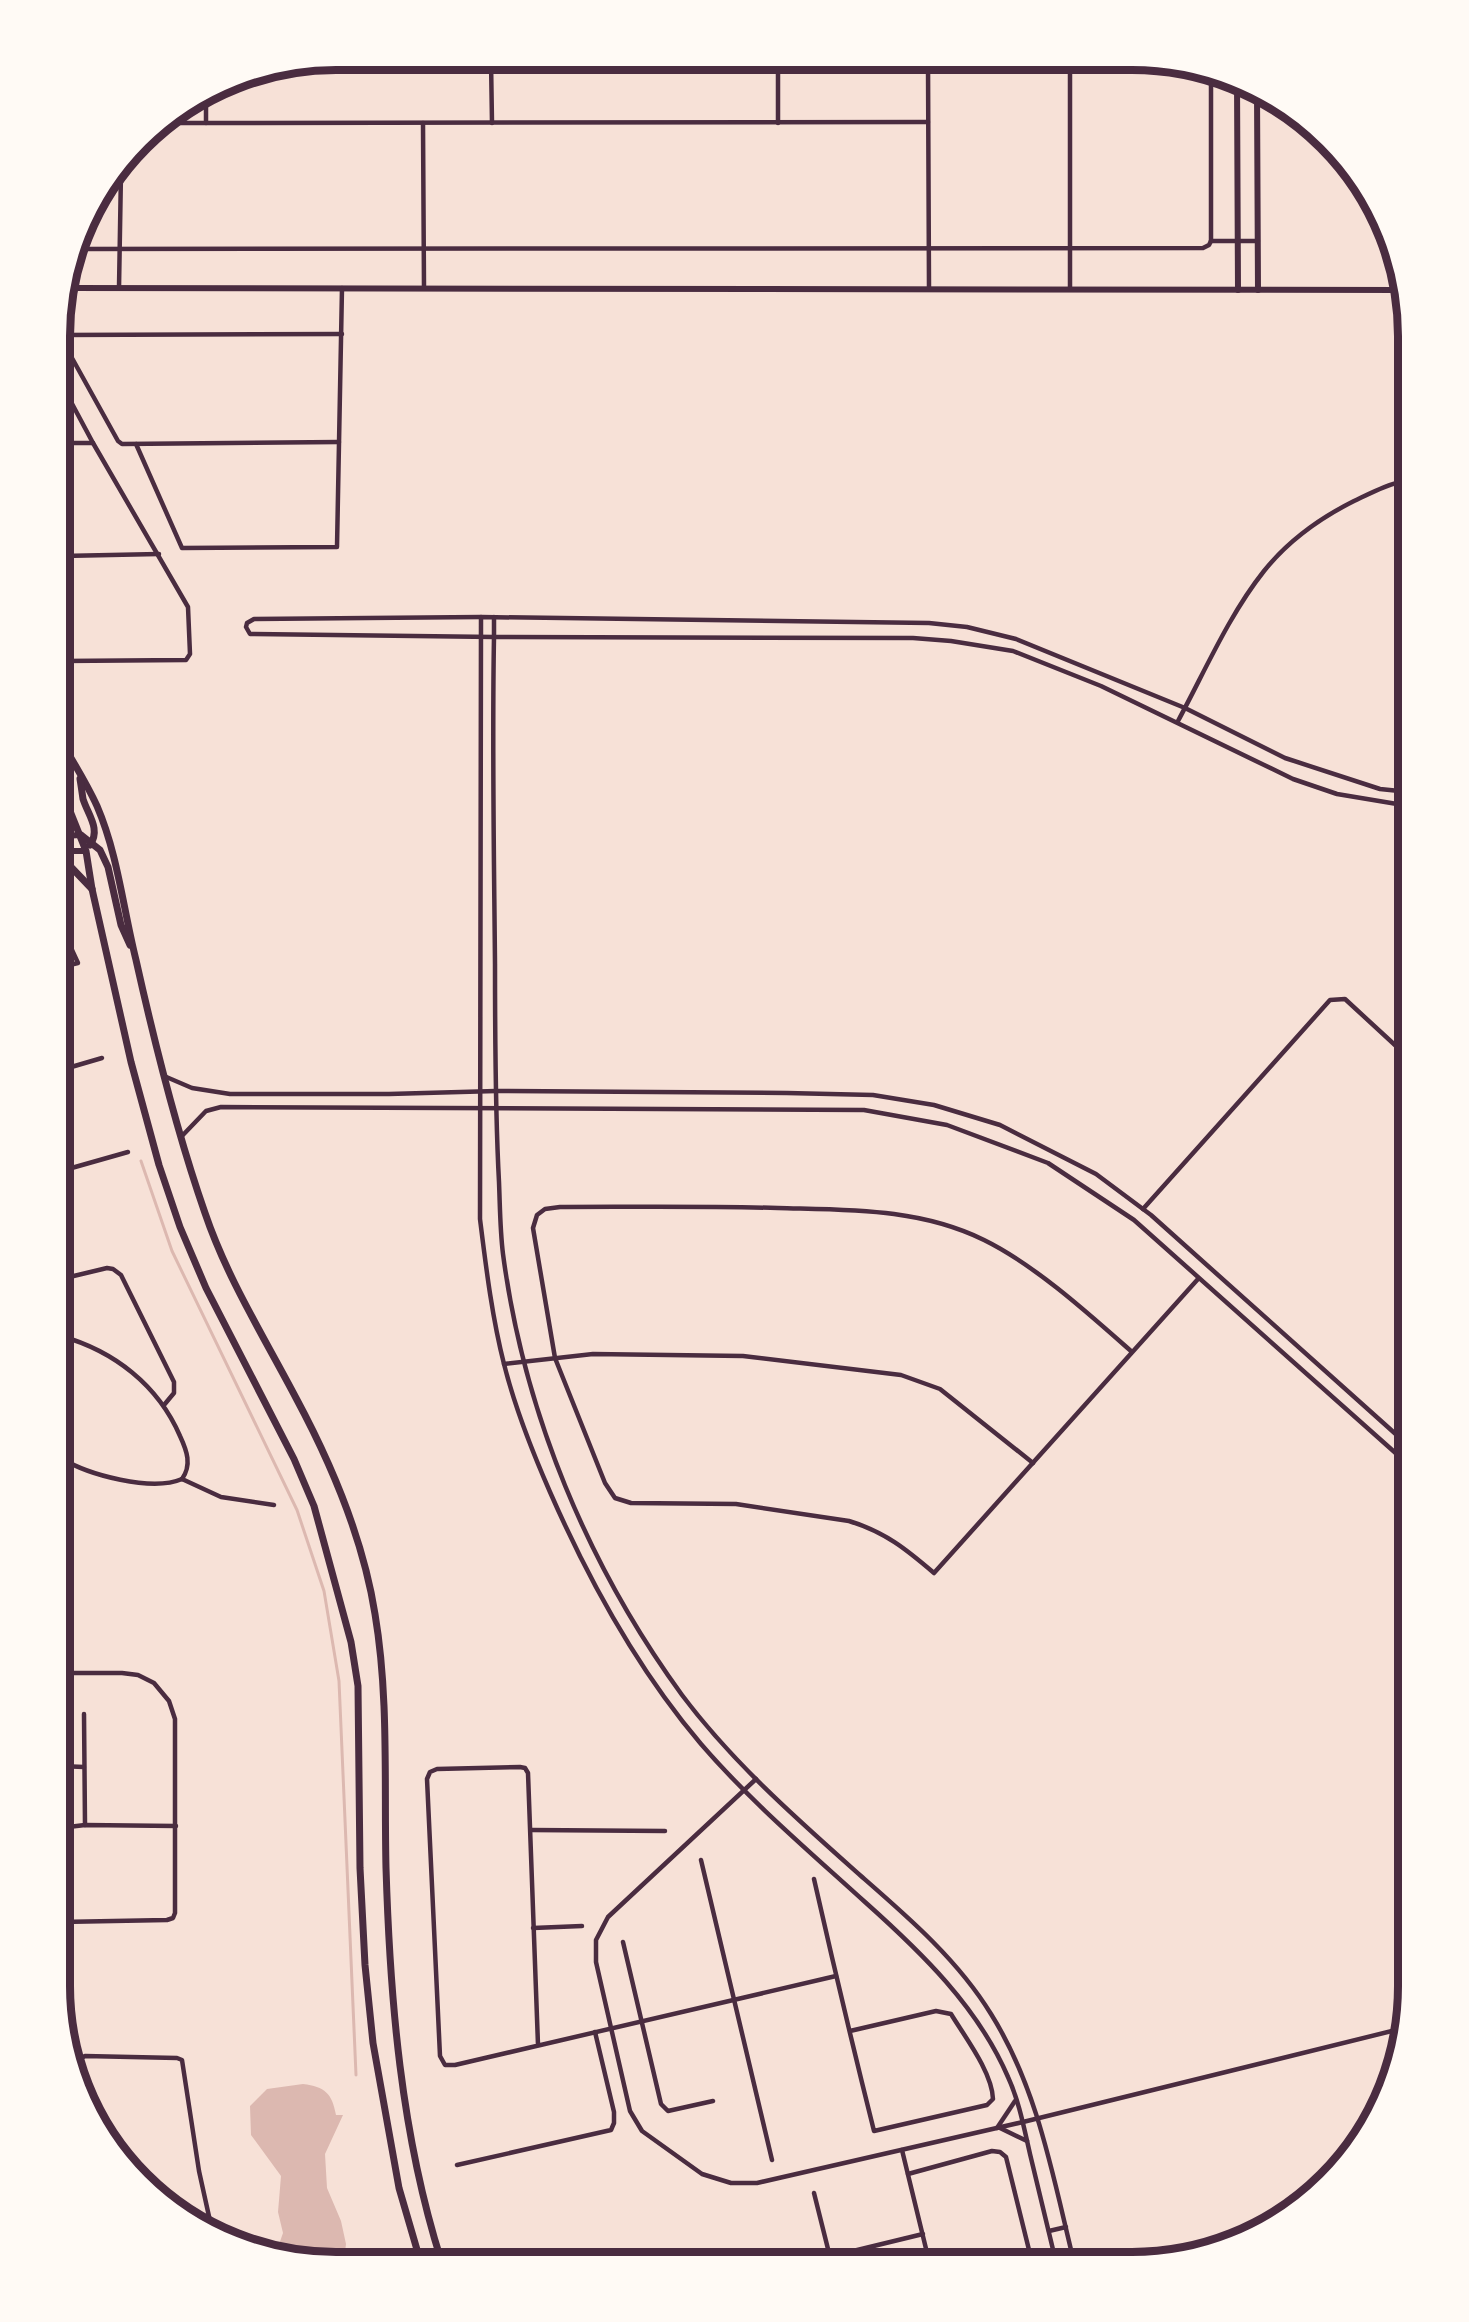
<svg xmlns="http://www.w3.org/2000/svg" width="1469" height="2322" font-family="Raleway,sans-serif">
  <rect width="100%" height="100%" fill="#f7e1d7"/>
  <!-- water -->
  <path fill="#dcb8b0" d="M 303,2084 C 325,2087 332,2093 336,2115 L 343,2115 L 325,2154 L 327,2188 L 341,2221 L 346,2244 L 344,2260 L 300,2260 L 276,2253 L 283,2233 L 278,2212 L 281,2176 L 251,2135 L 250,2106 L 267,2089 Z"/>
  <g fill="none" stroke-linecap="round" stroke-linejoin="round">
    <!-- stream -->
    <path stroke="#dcb8b0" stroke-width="3" d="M 141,1161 L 172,1251 L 297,1510 L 324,1591 L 339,1681 L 356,2075"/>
    <!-- minor -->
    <g stroke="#4a2c40" stroke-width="4.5">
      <path d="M 491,60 L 492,123"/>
      <path d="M 928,62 L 929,289"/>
      <path d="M 1070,62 L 1070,289"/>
      <path d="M 206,96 L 206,123"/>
      <path d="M 163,123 L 928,122"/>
      <path d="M 423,123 L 424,288"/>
      <path d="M 778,123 L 778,61"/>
      <path d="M 1211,241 L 1211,74"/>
      <path d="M 1211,241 L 1258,241"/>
      <path d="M 78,249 L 1203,248 L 1209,245 L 1211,241"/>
      <path d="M 119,288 L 121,172"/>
      <path d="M 62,335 L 342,334"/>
      <path d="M 62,340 L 118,441 L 122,444 L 339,442"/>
      <path d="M 62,443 L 93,443"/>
      <path d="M 136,444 L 182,548 L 337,547 L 342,288"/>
      <path d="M 62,556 L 159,554"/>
      <path d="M 481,617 L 254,619 L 247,623 L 246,627 L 250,634 L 494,637 L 494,617"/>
      <path d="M 62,661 L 186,660 L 190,654 L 188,607 L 93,443 L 62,385"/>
      <path d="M 1178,721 C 1205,671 1229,615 1264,571 C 1288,541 1320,518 1354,501 C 1371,493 1390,483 1409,480"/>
      <path d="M 61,967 L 78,963 L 72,950 L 61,911"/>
      <path d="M 61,1070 L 102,1058"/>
      <path d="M 164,1076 L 192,1088 L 230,1094 L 389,1094 L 496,1091 L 787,1093 L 873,1095 L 934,1105 L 1000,1125 L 1096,1174 L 1151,1215 L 1409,1446"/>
      <path d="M 181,1137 L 206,1111 L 221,1107 L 864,1110 L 947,1125 L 1048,1163 L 1134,1220 L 1409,1465"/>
      <path d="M 61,1171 L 128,1152"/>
      <path d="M 1143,1209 L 1330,1000 L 1345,999 L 1409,1058"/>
      <path d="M 61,1279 L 107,1268 L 113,1269 L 121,1275 L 174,1382 L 174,1393 L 164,1405"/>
      <path d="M 61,1336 C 114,1351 158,1385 180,1436 C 187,1451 192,1465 182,1479"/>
      <path d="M 1132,1352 C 1089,1314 1035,1265 984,1240 C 919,1208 849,1210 778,1208 C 706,1206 633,1207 560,1207 L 545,1209 L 537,1215 L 533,1228 L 555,1358 L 605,1483 L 615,1498 L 631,1503 L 736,1504 L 849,1521 C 885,1532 906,1549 934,1573 L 1198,1279"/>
      <path d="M 504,1364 L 593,1354 L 743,1356 L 901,1375 L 940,1389 L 1033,1463"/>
      <path d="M 61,1458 C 88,1475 152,1492 182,1479"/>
      <path d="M 182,1479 L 221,1497 L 274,1505"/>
      <path d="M 84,1714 L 85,1825"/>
      <path d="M 60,1766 L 84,1767"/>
      <path d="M 756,1779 L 608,1917 L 596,1940 L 596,1962 L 630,2111 L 642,2131 L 702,2174 L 731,2183 L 757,2183 L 1023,2122 L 1404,2028"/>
      <path d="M 60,1828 L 85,1825 L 176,1826"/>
      <path d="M 531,1830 L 665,1831"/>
      <path d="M 701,1860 L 772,2160"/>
      <path d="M 814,1879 C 833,1963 853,2047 874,2131 L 987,2105 L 993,2099 C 992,2072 965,2037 951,2014 L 936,2011 L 850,2031"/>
      <path d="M 60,1922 L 167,1920 L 173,1918 L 175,1913 L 175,1719 L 169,1701 L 154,1683 L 138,1675 L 122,1673 L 60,1673"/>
      <path d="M 533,1928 L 582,1926"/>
      <path d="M 623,1942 L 661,2104 L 668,2111 L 713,2101"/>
      <path d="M 538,2045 L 528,1773 L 525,1768 L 520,1767 L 437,1769 L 430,1772 L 427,1779 L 440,2056 L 445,2065 L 455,2065 L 836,1976"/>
      <path d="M 76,2068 L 78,2060 L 85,2056 L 177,2058 L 182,2060 L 199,2171 L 212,2230"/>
      <path d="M 997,2128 L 1015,2101"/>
      <path d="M 1000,2128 L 1027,2141"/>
      <path d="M 902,2150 L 929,2261"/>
      <path d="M 457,2165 L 611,2130 L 614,2123 L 614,2112 L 595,2032"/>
      <path d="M 908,2174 L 992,2151 L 1000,2152 L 1006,2157 L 1032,2262"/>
      <path d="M 814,2193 L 830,2257"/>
      <path d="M 1049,2231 L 1066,2227"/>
      <path d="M 812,2261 L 923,2234"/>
      <path d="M 1056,2262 C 1047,2226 1039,2190 1030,2154 C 1024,2128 1019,2101 1008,2077 C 978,2007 921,1952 865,1902 C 809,1851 751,1802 701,1744 C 638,1670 589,1581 550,1492 C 532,1451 515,1408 504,1364 C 492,1317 486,1267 480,1219 L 481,617 L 929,623 L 967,627 L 1016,639 L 1185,708 L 1285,758 L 1380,789 L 1409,792"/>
      <path d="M 1074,2262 C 1053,2177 1038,2089 991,2014 C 958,1960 908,1917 861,1876 C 798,1820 733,1763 682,1695 C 588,1566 524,1413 503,1254 C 500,1230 500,1206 499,1182 C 495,1109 495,1037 495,964 C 494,855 492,746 494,637 L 913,638 L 951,641 L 1013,651 L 1101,686 L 1293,779 L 1337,794 L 1409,806"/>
    </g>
    <!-- tertiary -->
    <g stroke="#4a2c40" stroke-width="6">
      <path d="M 1237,81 L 1238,290"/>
      <path d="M 1257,92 L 1258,290"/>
      <path d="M 66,288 L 1400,290"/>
      <path d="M 62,836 L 81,835"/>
      <path d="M 62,851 L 86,851"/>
    </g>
    <!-- secondary -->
    <g stroke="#4a2c40" stroke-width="7">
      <path d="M 62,743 C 74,763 87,784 97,806 C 118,855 123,908 136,960 C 155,1045 176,1130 205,1213 C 227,1278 264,1337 296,1398 C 332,1465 363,1538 375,1614 C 389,1697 384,1783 386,1868 C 390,1999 401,2134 441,2260"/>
      <path d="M 80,779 C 81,785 82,792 83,799 C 88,815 101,829 90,845"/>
      <path d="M 62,791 L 86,851 L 92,889 L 131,1062 L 159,1165 L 180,1227 L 206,1288 L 294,1459 L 314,1506 L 351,1642 L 358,1686 L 360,1868 L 365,1965 L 373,2043 L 399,2188 L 420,2260"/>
      <path d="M 62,816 L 67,800"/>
      <path d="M 81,835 L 100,850 L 108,867 L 121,925 L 130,945"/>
      <path d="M 62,861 L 70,866 L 92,889"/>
    </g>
  </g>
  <!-- crop -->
  <path d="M0 0H1469V2322H0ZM336 70H1132A266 266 0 0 1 1398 336V1986A266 266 0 0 1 1132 2252H336A266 266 0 0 1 70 1986V336A266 266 0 0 1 336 70Z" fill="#fffaf5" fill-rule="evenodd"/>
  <path fill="none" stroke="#4a2c40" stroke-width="8" d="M336 70H1132A266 266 0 0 1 1398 336V1986A266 266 0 0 1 1132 2252H336A266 266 0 0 1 70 1986V336A266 266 0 0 1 336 70Z"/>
</svg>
